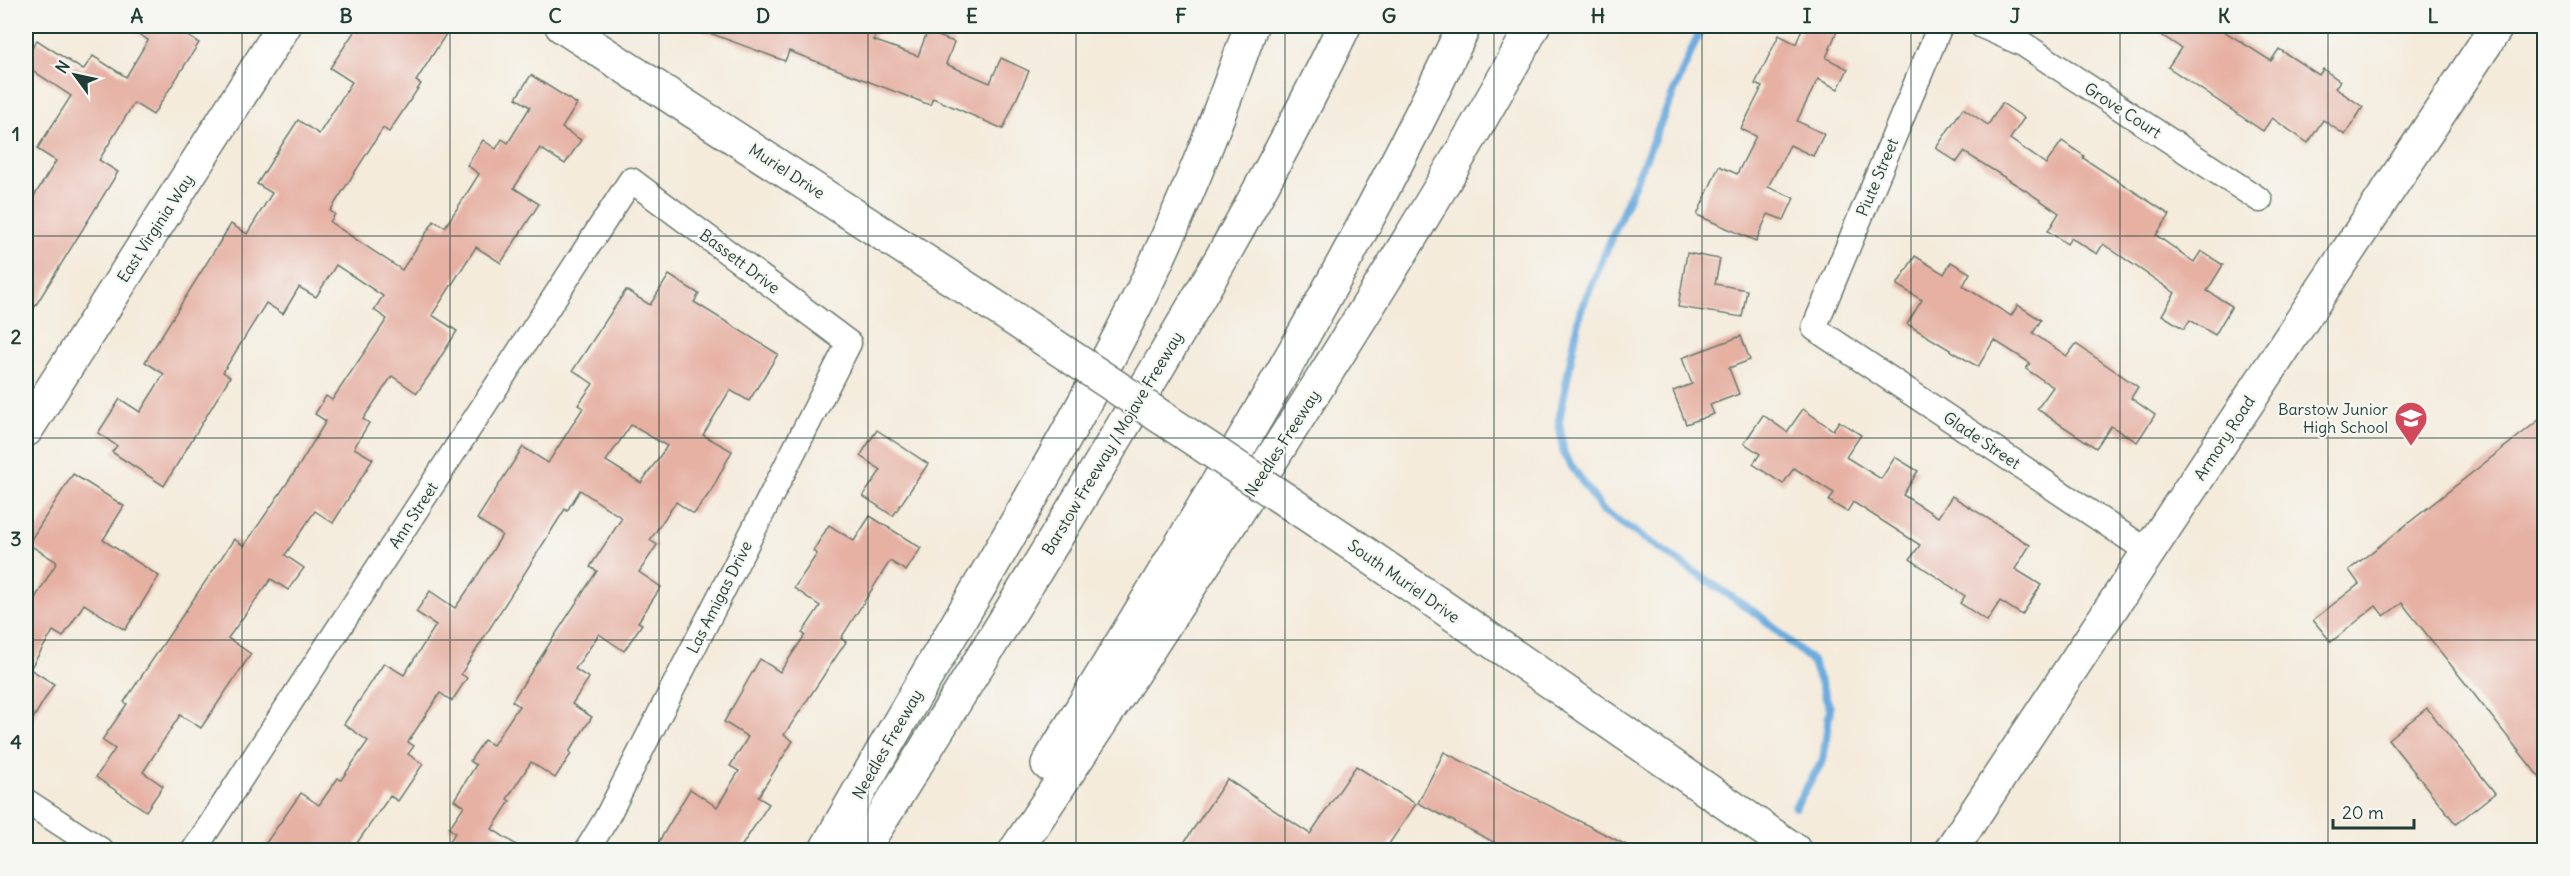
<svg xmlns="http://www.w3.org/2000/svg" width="2570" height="876" font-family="Delius,sans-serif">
  <rect width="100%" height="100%" fill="#f6f6f2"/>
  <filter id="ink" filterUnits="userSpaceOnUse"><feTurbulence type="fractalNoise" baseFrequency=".0167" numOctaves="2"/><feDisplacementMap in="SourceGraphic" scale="12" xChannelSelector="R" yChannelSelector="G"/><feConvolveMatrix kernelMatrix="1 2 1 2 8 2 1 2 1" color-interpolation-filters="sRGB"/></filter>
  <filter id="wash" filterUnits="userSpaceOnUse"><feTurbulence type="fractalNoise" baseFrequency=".008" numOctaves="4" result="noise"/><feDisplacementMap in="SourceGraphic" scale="24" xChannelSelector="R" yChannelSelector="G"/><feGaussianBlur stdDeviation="1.35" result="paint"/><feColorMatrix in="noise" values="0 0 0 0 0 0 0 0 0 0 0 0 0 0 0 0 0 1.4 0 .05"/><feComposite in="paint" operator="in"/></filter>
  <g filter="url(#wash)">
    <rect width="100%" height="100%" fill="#f4ebdb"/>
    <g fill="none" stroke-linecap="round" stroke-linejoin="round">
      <!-- stream -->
      <path stroke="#6aabde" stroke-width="8" d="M 1702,26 L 1580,312 L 1559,421 L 1564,455 L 1602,510 L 1760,616 L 1812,661 L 1830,708 L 1823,760 L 1795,807"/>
    </g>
    <g id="blocks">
      <!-- building -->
      <g fill="#e6b0a3" fill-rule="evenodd">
        <path d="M 126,26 L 172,26 L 199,43 L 153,115 L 134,103 L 99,160 L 118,172 L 26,321 L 26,209 L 56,161 L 37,149 L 71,96 L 26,66 L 26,57 L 37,40 L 83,70 L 93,56 L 126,77 L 148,40 Z"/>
        <path d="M 358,26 L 451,26 L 416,81 L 421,84 L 389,132 L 383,128 L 330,211 L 335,214 L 330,222 L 402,270 L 434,221 L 445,227 L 469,190 L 479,174 L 467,165 L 483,140 L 496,149 L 502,139 L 508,143 L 530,107 L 516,98 L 531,75 L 577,104 L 562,128 L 581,140 L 565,164 L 540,148 L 514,188 L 539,204 L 501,263 L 476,247 L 432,315 L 457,331 L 432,371 L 417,393 L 392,376 L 363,419 L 369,423 L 354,448 L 373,459 L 333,523 L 315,511 L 285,555 L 304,568 L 288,590 L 271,579 L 228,638 L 251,654 L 201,728 L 180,715 L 143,772 L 163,786 L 146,811 L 96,777 L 115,749 L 102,740 L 127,704 L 124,702 L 234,539 L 244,546 L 300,464 L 326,421 L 315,414 L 326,396 L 332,400 L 387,319 L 374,310 L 383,296 L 336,265 L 316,297 L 299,287 L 283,314 L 266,303 L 223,372 L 230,377 L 164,486 L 112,452 L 117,446 L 98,433 L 120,399 L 140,412 L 164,374 L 145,362 L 231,224 L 247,234 L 272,193 L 257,184 L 272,160 L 298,120 L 319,134 L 352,82 L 330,68 Z"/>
        <path d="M 696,26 L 880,26 L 873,40 L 918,56 L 927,32 L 954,42 L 946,64 L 990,83 L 1001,58 L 1029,71 L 1003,129 L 933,98 L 930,105 L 789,51 L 785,61 L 696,28 Z"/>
        <path d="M 1803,26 L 1839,26 L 1826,58 L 1848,69 L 1838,89 L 1818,79 L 1797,121 L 1824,134 L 1813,156 L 1790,145 L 1768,187 L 1794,198 L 1784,220 L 1768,214 L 1756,241 L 1697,215 L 1719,166 L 1737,174 L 1756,136 L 1741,129 L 1762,87 L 1755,84 L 1779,35 L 1796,44 Z"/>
        <path d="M 2148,26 L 2216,26 L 2271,61 L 2279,49 L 2319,75 L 2323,69 L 2340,81 L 2335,88 L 2363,107 L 2345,135 L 2323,120 L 2308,143 L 2272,118 L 2263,131 L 2168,67 L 2181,48 Z"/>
        <path d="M 2002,103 L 2024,118 L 2010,139 L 2046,164 L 2062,141 L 2084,156 L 2083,158 L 2170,215 L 2156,235 L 2194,262 L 2201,251 L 2223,265 L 2207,291 L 2232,306 L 2215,335 L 2190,320 L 2184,329 L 2162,315 L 2175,293 L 2103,244 L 2097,254 L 2071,238 L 2067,244 L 2048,231 L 2059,213 L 2025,190 L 1964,152 L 1957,162 L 1936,148 L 1963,108 L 1988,125 Z"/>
        <path d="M 1687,253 L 1720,259 L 1715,284 L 1747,290 L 1742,317 L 1678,307 Z"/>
        <path d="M 1915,256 L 1944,274 L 1951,262 L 1970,273 L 1963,286 L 2011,316 L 2018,305 L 2041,320 L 2033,333 L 2067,356 L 2076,344 L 2138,387 L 2131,398 L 2155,415 L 2137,442 L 2111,426 L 2096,448 L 2037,409 L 2053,387 L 2026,369 L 2030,363 L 1994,340 L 1978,367 L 1907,324 L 1922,300 L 1897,285 Z"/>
        <path d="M 669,275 L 699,294 L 694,302 L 778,354 L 749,401 L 730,390 L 703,435 L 732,451 L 711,491 L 694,514 L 676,502 L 650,540 L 657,545 L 639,572 L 661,587 L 638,622 L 642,624 L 624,651 L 599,634 L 575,669 L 589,678 L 572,704 L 592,717 L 569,752 L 571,754 L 555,778 L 531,762 L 507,799 L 510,801 L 492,829 L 524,850 L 444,850 L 455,833 L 449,828 L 464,806 L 454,800 L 476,765 L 470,761 L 484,740 L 493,745 L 519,706 L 512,701 L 597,571 L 590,567 L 622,518 L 580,490 L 567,511 L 565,509 L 461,674 L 467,678 L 452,701 L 440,693 L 408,742 L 414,746 L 408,754 L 423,764 L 398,801 L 390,796 L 352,850 L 261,850 L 301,793 L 319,805 L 338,778 L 341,780 L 368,741 L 344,724 L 384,663 L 404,675 L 436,625 L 416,612 L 430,591 L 455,608 L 474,581 L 502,535 L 477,519 L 523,447 L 548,463 L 583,408 L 578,405 L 593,384 L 573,370 L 626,290 L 650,305 ZM 631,425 L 667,446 L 641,483 L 606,461 Z"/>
        <path d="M 1741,336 L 1750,360 L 1729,368 L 1739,394 L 1710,405 L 1714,414 L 1686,424 L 1673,391 L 1692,384 L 1682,358 Z"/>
        <path d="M 1803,409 L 1833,430 L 1839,421 L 1861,435 L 1846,457 L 1881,479 L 1895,457 L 1918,471 L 1903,495 L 1938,517 L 1952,496 L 2030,545 L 2015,569 L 2041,585 L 2022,615 L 2000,601 L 1987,621 L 1960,603 L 1965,596 L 1910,559 L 1920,545 L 1853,502 L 1847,512 L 1829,501 L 1834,493 L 1794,468 L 1783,484 L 1753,464 L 1760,454 L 1744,443 L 1763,415 L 1787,432 Z"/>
        <path d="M 2544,416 L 2544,783 L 2402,603 L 2384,616 L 2376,606 L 2331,642 L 2313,620 L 2359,584 L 2349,570 Z"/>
        <path d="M 877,430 L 928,464 L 893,516 L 863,496 L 881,470 L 860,456 Z"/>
        <path d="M 73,474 L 124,506 L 103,540 L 159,576 L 125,630 L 84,604 L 63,637 L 53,631 L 30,669 L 54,684 L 26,730 L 26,613 L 57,562 L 28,544 Z"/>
        <path d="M 870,516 L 921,548 L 906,571 L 890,561 L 841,638 L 846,642 L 784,735 L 793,741 L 758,797 L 769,804 L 739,850 L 654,850 L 690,789 L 717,807 L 739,771 L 730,766 L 748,737 L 724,722 L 760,659 L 780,672 L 805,635 L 802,633 L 820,606 L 794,588 L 817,554 L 813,551 L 829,525 L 854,541 Z"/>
        <path d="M 2427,708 L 2495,793 L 2456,824 L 2388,739 Z"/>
        <path d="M 1444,752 L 1636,850 L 1509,850 L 1418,803 Z"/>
        <path d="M 1356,766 L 1416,804 L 1385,850 L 1179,850 L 1227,779 L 1310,834 Z"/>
      </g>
    </g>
  </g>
  <g filter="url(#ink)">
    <use href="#blocks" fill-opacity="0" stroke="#6a7a6e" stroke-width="1.5"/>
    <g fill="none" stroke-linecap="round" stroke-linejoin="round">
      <!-- street casing -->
      <g stroke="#6a7a6e" stroke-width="27">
        <g id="street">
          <path d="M 1940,26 L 1814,328 L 2149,552"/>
          <path d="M 1982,26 L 2023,44 L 2260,200"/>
          <path d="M 26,801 L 101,850"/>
          <path d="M 194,850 L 631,180 L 849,343 L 606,819 L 587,850"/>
        </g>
      </g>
      <!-- secondary casing -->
      <g stroke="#6a7a6e" stroke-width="36">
        <g id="secondary">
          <path d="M 562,26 L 1011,317"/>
          <path d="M 26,430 L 284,26"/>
          <path d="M 1356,547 L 1794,850"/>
          <path d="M 1951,850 L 2497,26"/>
        </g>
      </g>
      <!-- highway casing -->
      <g stroke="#6a7a6e" stroke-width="36">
        <g id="highway">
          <path d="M 1048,764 C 1195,523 1344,282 1464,26"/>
          <path d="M 826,850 C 925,672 1036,501 1129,318 C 1177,224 1216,126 1251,26"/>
          <path d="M 862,850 C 955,703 1047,554 1136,404 C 1210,280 1282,156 1344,26"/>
          <path d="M 1016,850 C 1103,720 1188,589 1273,457 C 1363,315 1453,173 1533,26"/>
        </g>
      </g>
      <!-- street -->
      <use href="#street" stroke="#fff" stroke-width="24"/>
      <!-- secondary -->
      <use href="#secondary" stroke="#fff" stroke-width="33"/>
      <!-- highway -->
      <use href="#highway" stroke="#fff" stroke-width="33"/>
      <!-- secondary-bridge casing -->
      <g stroke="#6a7a6e" stroke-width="36" stroke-linecap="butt">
        <path id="secondary-bridge" d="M 1011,317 L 1356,547"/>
      </g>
      <!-- secondary-bridge -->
      <use href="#secondary-bridge" stroke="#fff" stroke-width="33"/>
    </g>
  </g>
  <!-- grid -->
  <path fill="none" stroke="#1f3d34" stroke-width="1.5" stroke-opacity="0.55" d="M 242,26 L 242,850M 450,26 L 450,850M 659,26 L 659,850M 868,26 L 868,850M 1076,26 L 1076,850M 1285,26 L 1285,850M 1494,26 L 1494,850M 1702,26 L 1702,850M 1911,26 L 1911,850M 2120,26 L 2120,850M 2328,26 L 2328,850M 26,236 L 2544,236M 26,438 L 2544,438M 26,640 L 2544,640"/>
  <!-- icons -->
  <defs>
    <g id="school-pin" transform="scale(1.725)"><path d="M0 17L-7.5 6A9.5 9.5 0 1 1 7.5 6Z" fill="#d1495b" stroke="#f6f6f2"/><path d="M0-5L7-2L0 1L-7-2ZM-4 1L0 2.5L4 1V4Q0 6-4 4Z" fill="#fff"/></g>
  </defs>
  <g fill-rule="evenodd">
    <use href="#school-pin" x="2411" y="418"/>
  </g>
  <g text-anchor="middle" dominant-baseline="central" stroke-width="4.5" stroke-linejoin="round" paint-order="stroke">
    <!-- street labels -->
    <g font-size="16" fill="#1f3d34" stroke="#f6f6f2">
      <text transform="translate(2123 110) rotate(33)">Grove Court</text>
      <text transform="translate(787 171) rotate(33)">Muriel Drive</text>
      <text transform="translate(1877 177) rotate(-67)">Piute Street</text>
      <text transform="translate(155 228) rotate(-57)">East Virginia Way</text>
      <text transform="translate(740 261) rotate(37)">Bassett Drive</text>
      <text transform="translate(2224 438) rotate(-57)">Armory Road</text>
      <text transform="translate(1982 440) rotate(34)">Glade Street</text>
      <text transform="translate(1112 443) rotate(-59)">Barstow Freeway / Mojave Freeway</text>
      <text transform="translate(1282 443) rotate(-57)">Needles Freeway</text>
      <text transform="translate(413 515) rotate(-57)">Ann Street</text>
      <text transform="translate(1404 581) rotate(35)">South Muriel Drive</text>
      <text transform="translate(719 597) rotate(-63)">Las Amigas Drive</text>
      <text transform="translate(887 744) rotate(-60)">Needles Freeway</text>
    </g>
    <!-- poi labels -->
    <g font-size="16" fill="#1f3d34" stroke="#f6f6f2" text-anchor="end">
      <text x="2388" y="409">Barstow Junior<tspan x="2388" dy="18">High School</tspan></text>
    </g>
  </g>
  <!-- margin -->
  <rect width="2570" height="876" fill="none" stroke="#f6f6f2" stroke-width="66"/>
  <!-- north arrow -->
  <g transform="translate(75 75) rotate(303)" stroke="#f6f6f2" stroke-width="4.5" paint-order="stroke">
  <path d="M0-4.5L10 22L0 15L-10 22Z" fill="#1f3d34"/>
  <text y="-9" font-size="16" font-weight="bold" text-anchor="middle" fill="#1f3d34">N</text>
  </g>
  <!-- scale -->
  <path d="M2333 819v9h81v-9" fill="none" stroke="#1f3d34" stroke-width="3"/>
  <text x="2342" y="819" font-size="18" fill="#1f3d34" stroke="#f6f6f2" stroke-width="4.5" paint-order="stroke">20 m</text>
  <rect x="33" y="33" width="2504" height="810" fill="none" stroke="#1f3d34" stroke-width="2"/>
  <g font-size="20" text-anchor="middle" font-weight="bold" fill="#1f3d34">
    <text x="137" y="23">A</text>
    <text x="346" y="23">B</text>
    <text x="555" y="23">C</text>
    <text x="763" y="23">D</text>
    <text x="972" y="23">E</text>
    <text x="1181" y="23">F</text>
    <text x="1389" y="23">G</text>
    <text x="1598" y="23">H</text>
    <text x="1807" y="23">I</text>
    <text x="2015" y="23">J</text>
    <text x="2224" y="23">K</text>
    <text x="2433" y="23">L</text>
    <text x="16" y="141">1</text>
    <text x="16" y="344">2</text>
    <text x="16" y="546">3</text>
    <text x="16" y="749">4</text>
  </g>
</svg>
